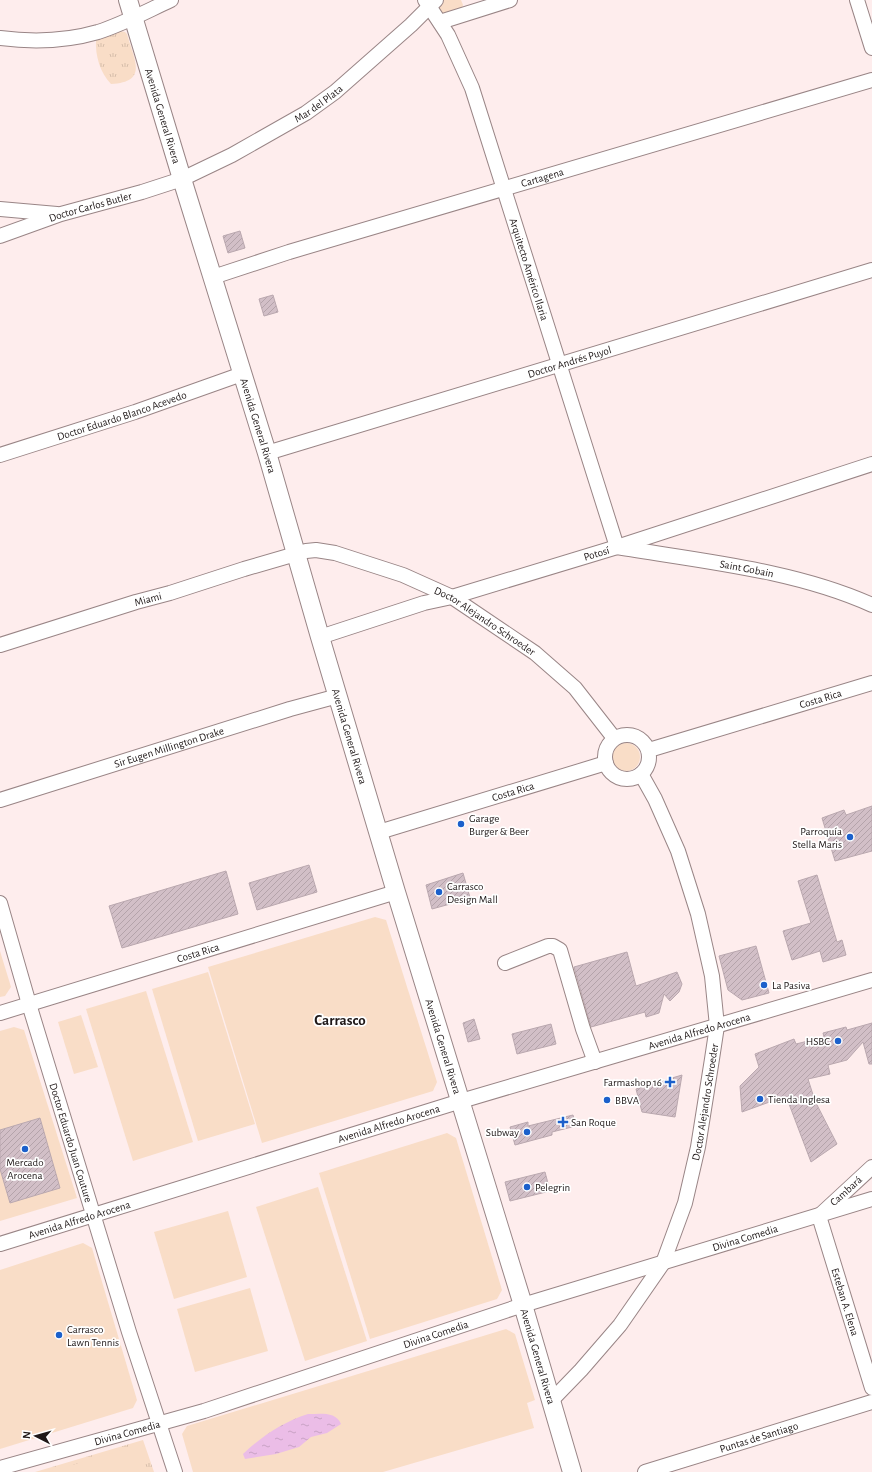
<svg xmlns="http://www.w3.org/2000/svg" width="872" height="1472" font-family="'Alegreya Sans',sans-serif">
  <defs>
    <pattern id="grass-tufts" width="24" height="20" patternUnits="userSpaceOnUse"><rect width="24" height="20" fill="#f9ddc7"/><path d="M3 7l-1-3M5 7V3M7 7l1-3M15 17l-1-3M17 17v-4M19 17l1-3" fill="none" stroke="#d5bdaa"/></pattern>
    <pattern id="water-ripples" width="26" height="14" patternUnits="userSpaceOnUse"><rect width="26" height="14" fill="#ebbde7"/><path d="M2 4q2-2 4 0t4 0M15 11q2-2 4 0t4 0" fill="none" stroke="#c9a2c5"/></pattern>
    <pattern id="building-hatch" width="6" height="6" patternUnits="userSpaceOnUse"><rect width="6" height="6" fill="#d2bfc7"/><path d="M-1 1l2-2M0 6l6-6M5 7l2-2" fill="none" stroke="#b4a3aa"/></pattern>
  </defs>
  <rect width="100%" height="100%" fill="#feeded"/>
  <!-- grass -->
  <g fill="url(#grass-tufts)">
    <path d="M 120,31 L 125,32 L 127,34 C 134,60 149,82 111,84 C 100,73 95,55 96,40 L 99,37 Z"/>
    <path d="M 143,1440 L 154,1472 L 35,1472 Z"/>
  </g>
  <!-- park -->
  <g fill="#f9ddc7">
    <path d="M 442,0 L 461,0 L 463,5 L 462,8 L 443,15 L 438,11 L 438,6 Z"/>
    <circle cx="626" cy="757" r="14"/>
    <path d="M 375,917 L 386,920 L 437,1082 L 433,1091 L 262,1143 L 208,967 Z"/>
    <path d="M 0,951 L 11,987 L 5,996 L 0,997 Z"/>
    <path d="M 208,972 L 255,1124 L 198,1141 L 152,989 Z"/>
    <path d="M 146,991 L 193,1142 L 133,1161 L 86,1009 Z"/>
    <path d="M 81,1015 L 98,1067 L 74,1074 L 58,1022 Z"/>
    <path d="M 14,1027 L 24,1030 L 77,1198 L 0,1221 L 0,1031 Z"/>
    <path d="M 447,1133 L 456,1138 L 502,1290 L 497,1299 L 370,1339 L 319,1173 Z"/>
    <path d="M 318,1187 L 367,1341 L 305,1361 L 256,1207 Z"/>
    <path d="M 228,1211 L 247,1277 L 174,1299 L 154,1232 Z"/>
    <path d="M 83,1243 L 92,1248 L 137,1400 L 133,1408 L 0,1449 L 0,1270 Z"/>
    <path d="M 250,1288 L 268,1351 L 195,1372 L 177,1309 Z"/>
    <path d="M 506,1329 L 515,1334 L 535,1400 L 527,1403 L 534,1428 L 383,1472 L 193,1472 L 182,1434 L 187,1426 Z"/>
    <path d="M 139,1445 L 148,1472 L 49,1472 Z"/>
  </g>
  <!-- water -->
  <path fill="url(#water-ripples)" d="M 308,1414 C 320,1414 336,1411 341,1424 L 327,1433 L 311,1437 L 299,1447 L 276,1454 L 245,1459 L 243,1454 C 262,1436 283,1422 308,1414 Z"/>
  <!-- building -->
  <g fill="url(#building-hatch)" stroke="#baa8af">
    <path d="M 240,231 L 245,248 L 228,253 L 223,236 Z"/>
    <path d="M 273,295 L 278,312 L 264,316 L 259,299 Z"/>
    <path d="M 872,806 L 872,851 L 835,861 L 822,818 L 844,810 L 846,815 Z"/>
    <path d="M 309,865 L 317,892 L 257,910 L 249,883 Z"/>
    <path d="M 226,871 L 238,914 L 122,948 L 109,906 Z"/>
    <path d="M 463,873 L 471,901 L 462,904 L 461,901 L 432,909 L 426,885 Z"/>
    <path d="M 817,875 L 837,942 L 842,940 L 846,955 L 823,962 L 820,951 L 792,960 L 783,931 L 811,923 L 798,881 Z"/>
    <path d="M 756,946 L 769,993 L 742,1000 L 728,990 L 719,956 Z"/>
    <path d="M 627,952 L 636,986 L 677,972 L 682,984 L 679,992 L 670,1001 L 664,994 L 659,1013 L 646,1017 L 645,1012 L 591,1027 L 574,967 Z"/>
    <path d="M 474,1019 L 480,1039 L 468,1042 L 463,1023 Z"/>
    <path d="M 872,1023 L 872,1064 L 869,1064 L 863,1042 L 847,1060 L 828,1065 L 830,1074 L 808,1079 L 815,1101 L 837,1144 L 811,1162 L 786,1096 L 742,1112 L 740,1086 L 759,1067 L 755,1054 L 794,1039 L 796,1044 L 824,1037 L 823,1033 L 846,1027 L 847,1030 Z"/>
    <path d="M 551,1024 L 556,1044 L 517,1054 L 512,1034 Z"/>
    <path d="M 682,1075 L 675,1117 L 642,1112 L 636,1089 Z"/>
    <path d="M 573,1115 L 576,1126 L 552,1132 L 552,1135 L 515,1145 L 510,1127 L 528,1122 L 528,1126 Z"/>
    <path d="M 40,1118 L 60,1188 L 10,1203 L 0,1169 L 0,1130 Z"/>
    <path d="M 545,1172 L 550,1191 L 510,1201 L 505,1182 Z"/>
  </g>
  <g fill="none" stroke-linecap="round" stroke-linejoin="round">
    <!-- minor casing -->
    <g stroke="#998586" stroke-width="16">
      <g id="minor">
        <path id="s1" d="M 425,0 L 448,35 L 472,88 L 617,547 C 700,561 795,570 872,605"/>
        <path d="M 857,0 L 872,48"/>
        <path d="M 440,22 L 510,0"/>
        <path d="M 0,38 C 31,42 67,41 98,32 C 123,24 147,11 171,0"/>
        <path d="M 0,209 L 57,214"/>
        <path id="s2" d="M 0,236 L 61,214 L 142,192 L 182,179 L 232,155 L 306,113 L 335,92 L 411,25 L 436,0"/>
        <path id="s3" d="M 213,277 L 289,252 L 872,80"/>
        <path id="s4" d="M 267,453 L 872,270"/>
        <path id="s5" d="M 0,455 L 135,412 L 242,374"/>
        <path id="s6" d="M 320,637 L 424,603 L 452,597 L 617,547 L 872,464"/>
        <path id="s7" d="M 0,645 L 136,602 L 170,593 L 244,569 L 306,551 L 316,550 L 335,553 L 403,575 L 452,597 L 535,653 L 575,688 L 614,738"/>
        <circle cx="627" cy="757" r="22"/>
        <path id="s8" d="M 649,750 L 872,683"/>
        <path id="s9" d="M 0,800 L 290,709 L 338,696"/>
        <path id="s10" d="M 379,832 L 606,763"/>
        <path id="s11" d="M 0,903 L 29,1004 L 129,1332 L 175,1472"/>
        <path d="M 505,963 L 548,946 L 553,946 L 560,950 L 583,1029 L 595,1062"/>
        <path id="s12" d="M 0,1013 L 396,892"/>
        <path id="s13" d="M 872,1167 L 819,1216 L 872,1388"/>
        <path id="s14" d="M 0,1244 L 461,1101 L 872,980"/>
        <path id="s15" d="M 551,1401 L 581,1370 L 620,1325 L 663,1263 L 685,1203 L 698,1147 L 712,1059 L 717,1026 L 712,976 L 698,914 L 678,851 L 655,799 L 641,774"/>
        <path id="s16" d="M 0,1468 L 204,1411 L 523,1305 L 872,1199"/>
        <path id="s17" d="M 645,1472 L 872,1402"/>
      </g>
    </g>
    <!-- major casing -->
    <g stroke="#998586" stroke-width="20">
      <g id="major">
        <path id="s18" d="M 128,0 L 182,179 L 267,453 L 320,637 L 396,892 L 523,1305 L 572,1472"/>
      </g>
    </g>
    <!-- minor -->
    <use href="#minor" stroke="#fff" stroke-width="14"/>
    <!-- major -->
    <use href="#major" stroke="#fff" stroke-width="18"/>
  </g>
  <!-- markers -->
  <g fill="#1b60cb" stroke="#fff" stroke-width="1.5">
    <circle cx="461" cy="824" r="4"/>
    <circle cx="850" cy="837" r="4"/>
    <circle cx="439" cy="892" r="4"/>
    <circle cx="764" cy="985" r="4"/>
    <circle cx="838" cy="1041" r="4"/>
    <path d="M668 1076h4v4h4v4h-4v4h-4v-4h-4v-4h4z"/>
    <circle cx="760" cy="1099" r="4"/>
    <circle cx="607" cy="1100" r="4"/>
    <path d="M561 1116h4v4h4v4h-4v4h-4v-4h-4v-4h4z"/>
    <circle cx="527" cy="1132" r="4"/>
    <circle cx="25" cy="1149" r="4"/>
    <circle cx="527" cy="1187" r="4"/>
    <circle cx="59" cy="1335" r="4"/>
  </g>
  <g text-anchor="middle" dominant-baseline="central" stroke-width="3.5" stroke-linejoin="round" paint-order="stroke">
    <!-- street labels -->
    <g font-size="11" fill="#1f1818" stroke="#fff">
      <text stroke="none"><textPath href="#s2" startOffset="347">Mar del Plata</textPath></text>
      <text stroke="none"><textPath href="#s18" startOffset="121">Avenida General Rivera</textPath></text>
      <text stroke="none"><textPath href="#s3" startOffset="344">Cartagena</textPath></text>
      <text stroke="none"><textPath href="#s2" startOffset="95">Doctor Carlos Butler</textPath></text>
      <text stroke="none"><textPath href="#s1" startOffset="290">Arquitecto Américo Ilaria</textPath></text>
      <text stroke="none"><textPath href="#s4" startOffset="316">Doctor Andrés Puyol</textPath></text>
      <text stroke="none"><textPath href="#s5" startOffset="128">Doctor Eduardo Blanco Acevedo</textPath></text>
      <text stroke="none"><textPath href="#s18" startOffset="445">Avenida General Rivera</textPath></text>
      <text stroke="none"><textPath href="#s6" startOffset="289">Potosí</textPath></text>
      <text stroke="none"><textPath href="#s1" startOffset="713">Saint Gobain</textPath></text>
      <text stroke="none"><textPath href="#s7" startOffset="155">Miami</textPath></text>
      <text stroke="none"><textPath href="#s7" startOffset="515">Doctor Alejandro Schroeder</textPath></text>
      <text stroke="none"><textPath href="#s8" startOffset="179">Costa Rica</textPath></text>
      <text stroke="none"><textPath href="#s18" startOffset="769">Avenida General Rivera</textPath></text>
      <text stroke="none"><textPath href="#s9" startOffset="177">Sir Eugen Millington Drake</textPath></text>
      <text stroke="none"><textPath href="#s10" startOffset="140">Costa Rica</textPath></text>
      <text stroke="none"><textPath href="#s12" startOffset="207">Costa Rica</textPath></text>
      <text stroke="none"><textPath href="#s14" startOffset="731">Avenida Alfredo Arocena</textPath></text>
      <text stroke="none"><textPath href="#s18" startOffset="1093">Avenida General Rivera</textPath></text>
      <text stroke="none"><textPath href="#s15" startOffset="345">Doctor Alejandro Schroeder</textPath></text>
      <text stroke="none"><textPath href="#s14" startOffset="407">Avenida Alfredo Arocena</textPath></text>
      <text stroke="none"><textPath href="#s11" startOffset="250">Doctor Eduardo Juan Couture</textPath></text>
      <text transform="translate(846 1191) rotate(-42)">Cambará</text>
      <text stroke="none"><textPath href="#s14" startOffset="83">Avenida Alfredo Arocena</textPath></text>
      <text stroke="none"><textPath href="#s16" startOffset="780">Divina Comedia</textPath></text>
      <text stroke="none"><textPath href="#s13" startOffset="162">Esteban A. Elena</textPath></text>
      <text stroke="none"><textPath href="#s16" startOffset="456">Divina Comedia</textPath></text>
      <text stroke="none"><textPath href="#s18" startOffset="1417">Avenida General Rivera</textPath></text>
      <text stroke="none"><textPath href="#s16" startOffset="132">Divina Comedia</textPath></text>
      <text stroke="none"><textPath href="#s17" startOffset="119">Puntas de Santiago</textPath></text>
    </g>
    <!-- poi labels -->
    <g font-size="11" fill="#1f1818" stroke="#fff" text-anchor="start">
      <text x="469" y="818">Garage<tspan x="469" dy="13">Burger &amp; Beer</tspan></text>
      <text x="842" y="831" text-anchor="end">Parroquía<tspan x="842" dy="13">Stella Maris</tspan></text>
      <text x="447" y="886">Carrasco<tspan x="447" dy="13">Design Mall</tspan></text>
      <text x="772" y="985">La Pasiva</text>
      <text x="830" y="1041" text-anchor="end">HSBC</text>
      <text x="662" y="1082" text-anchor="end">Farmashop 16</text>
      <text x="768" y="1099">Tienda Inglesa</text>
      <text x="615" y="1100">BBVA</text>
      <text x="571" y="1122">San Roque</text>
      <text x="519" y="1132" text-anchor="end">Subway</text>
      <text x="25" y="1162" text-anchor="middle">Mercado<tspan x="25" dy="13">Arocena</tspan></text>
      <text x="535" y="1187">Pelegrin</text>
      <text x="67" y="1329">Carrasco<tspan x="67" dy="13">Lawn Tennis</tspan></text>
    </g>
    <!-- district labels -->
    <g font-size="15" font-weight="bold" fill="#1f1818" stroke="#fff">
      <text x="340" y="1020">Carrasco</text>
    </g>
  </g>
  <!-- north arrow -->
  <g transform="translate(36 1436) rotate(276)" stroke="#ffffff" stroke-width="3" paint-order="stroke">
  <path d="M0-3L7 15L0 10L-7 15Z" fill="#1f1818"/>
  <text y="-6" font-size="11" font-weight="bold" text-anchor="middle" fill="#1f1818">N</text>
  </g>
</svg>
